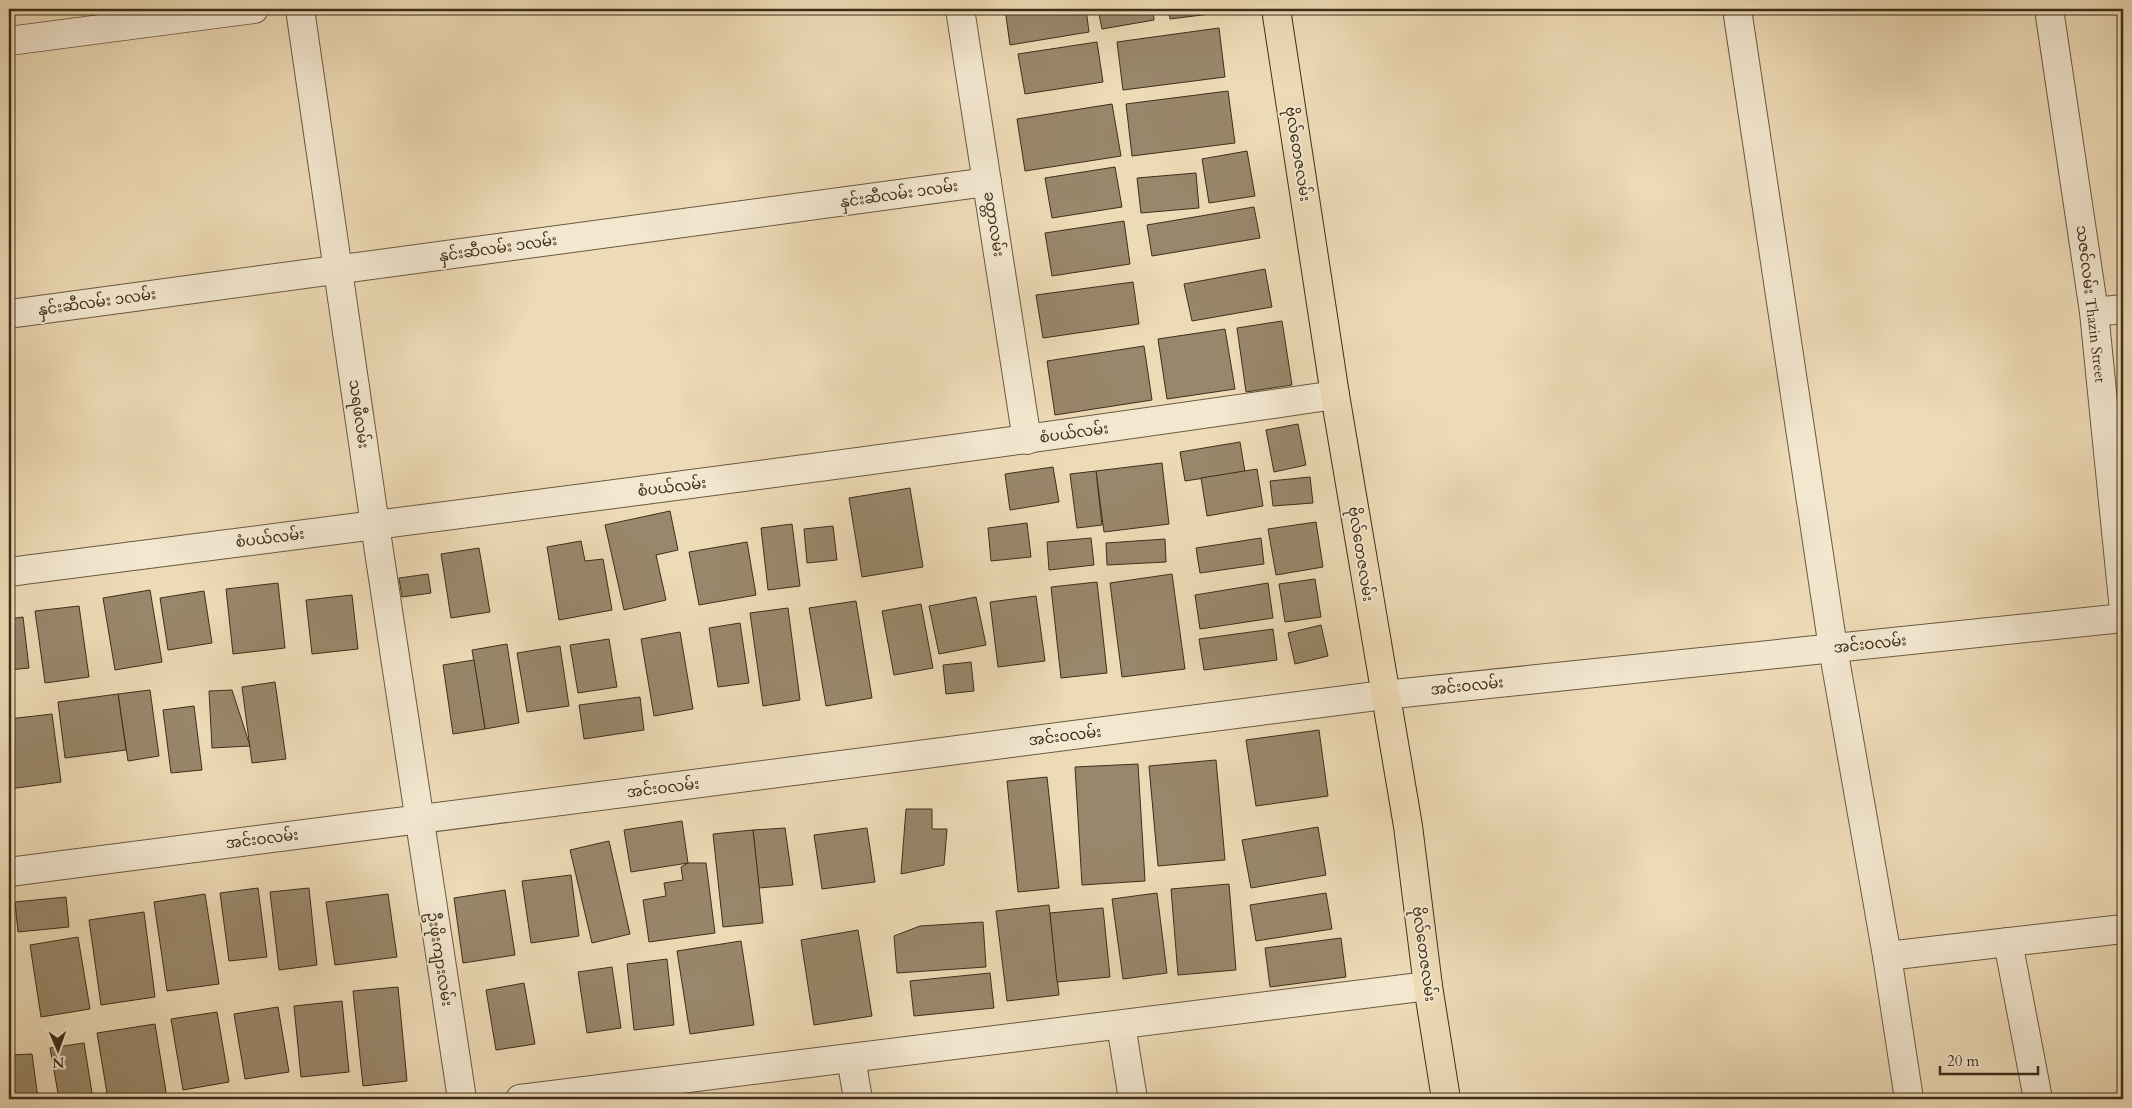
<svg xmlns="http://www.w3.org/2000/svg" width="2132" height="1108" font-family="Cardo,'Noto Sans Myanmar',serif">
  <rect width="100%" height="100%" fill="#eddab6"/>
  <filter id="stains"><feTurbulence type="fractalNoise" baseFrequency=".004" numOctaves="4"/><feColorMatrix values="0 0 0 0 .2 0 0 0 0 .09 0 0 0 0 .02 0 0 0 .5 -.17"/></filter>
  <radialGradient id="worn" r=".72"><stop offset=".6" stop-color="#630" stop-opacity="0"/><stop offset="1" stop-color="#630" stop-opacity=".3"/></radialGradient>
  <!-- building -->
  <g fill="#99876b" stroke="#3e2e19">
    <path d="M 1005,9 L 1086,9 L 1089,32 L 1010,45 Z"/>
    <path d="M 1098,9 L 1153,9 L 1154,20 L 1102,29 Z"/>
    <path d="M 1169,9 L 1218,9 L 1218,13 L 1170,19 Z"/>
    <path d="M 1219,28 L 1225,77 L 1123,90 L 1117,42 Z"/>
    <path d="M 1097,42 L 1103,82 L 1025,94 L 1018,54 Z"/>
    <path d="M 1228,91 L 1235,143 L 1132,156 L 1126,104 Z"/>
    <path d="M 1112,104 L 1121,156 L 1025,171 L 1017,119 Z"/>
    <path d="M 1247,151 L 1255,196 L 1209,203 L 1202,159 Z"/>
    <path d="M 1115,167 L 1122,207 L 1052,218 L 1045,178 Z"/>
    <path d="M 1196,173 L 1199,208 L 1141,213 L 1137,178 Z"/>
    <path d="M 1254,207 L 1260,238 L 1152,256 L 1147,225 Z"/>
    <path d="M 1124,221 L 1130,264 L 1052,276 L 1045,233 Z"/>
    <path d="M 1265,269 L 1272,307 L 1192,321 L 1184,284 Z"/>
    <path d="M 1133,282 L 1139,324 L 1043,338 L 1036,295 Z"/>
    <path d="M 1282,321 L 1292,385 L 1246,392 L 1237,328 Z"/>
    <path d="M 1225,329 L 1235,389 L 1167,399 L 1158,339 Z"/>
    <path d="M 1144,346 L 1152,400 L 1055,415 L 1047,361 Z"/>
    <path d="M 1298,424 L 1306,465 L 1274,472 L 1266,430 Z"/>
    <path d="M 1240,442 L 1245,472 L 1185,481 L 1180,452 Z"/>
    <path d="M 1162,463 L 1169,524 L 1104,532 L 1096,471 Z"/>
    <path d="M 1053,467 L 1059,502 L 1010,510 L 1005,474 Z"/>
    <path d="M 1257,469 L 1263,506 L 1207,516 L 1201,478 Z"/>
    <path d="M 1096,471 L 1102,525 L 1077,528 L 1070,474 Z"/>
    <path d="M 1310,477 L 1313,503 L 1273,506 L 1270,481 Z"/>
    <path d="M 910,488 L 923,567 L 862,577 L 849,498 Z"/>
    <path d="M 670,511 L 678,550 L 656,555 L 666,600 L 624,610 L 605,525 Z"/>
    <path d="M 1316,522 L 1323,567 L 1276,575 L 1268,529 Z"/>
    <path d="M 1027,523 L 1031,557 L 991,561 L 988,528 Z"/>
    <path d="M 792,524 L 800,586 L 768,590 L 761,528 Z"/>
    <path d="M 833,526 L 837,560 L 807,563 L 804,529 Z"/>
    <path d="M 1091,538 L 1094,565 L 1049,570 L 1047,542 Z"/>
    <path d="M 1261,538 L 1264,564 L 1200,573 L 1196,548 Z"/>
    <path d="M 1165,539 L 1166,562 L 1107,565 L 1106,543 Z"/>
    <path d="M 581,541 L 585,561 L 603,559 L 612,610 L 559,620 L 547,547 Z"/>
    <path d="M 747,542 L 756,595 L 699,605 L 689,552 Z"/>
    <path d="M 479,548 L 490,612 L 451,618 L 441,554 Z"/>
    <path d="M 428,574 L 431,593 L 402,597 L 399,578 Z"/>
    <path d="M 1172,574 L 1185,669 L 1122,677 L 1110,583 Z"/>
    <path d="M 1315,579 L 1321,617 L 1285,622 L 1279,584 Z"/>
    <path d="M 1097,582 L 1107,673 L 1061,678 L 1051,587 Z"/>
    <path d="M 278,583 L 285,648 L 233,654 L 226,589 Z"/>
    <path d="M 1268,583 L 1273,618 L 1200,629 L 1195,595 Z"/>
    <path d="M 150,590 L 162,662 L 115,670 L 103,598 Z"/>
    <path d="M 204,591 L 212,643 L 168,650 L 160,598 Z"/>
    <path d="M 352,595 L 358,649 L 312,654 L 306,600 Z"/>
    <path d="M 1036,596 L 1045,661 L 998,667 L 990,602 Z"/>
    <path d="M 976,597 L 986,645 L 939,654 L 929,606 Z"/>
    <path d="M 856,601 L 872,698 L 826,706 L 809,608 Z"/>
    <path d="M 921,604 L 933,668 L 894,675 L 882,611 Z"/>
    <path d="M 79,606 L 89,677 L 45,683 L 35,611 Z"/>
    <path d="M 788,608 L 800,700 L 763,706 L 750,613 Z"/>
    <path d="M 23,617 L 29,668 L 9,670 L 9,619 Z"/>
    <path d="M 740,623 L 749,683 L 718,687 L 709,628 Z"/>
    <path d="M 1321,625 L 1328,656 L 1295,664 L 1288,633 Z"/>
    <path d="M 1273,629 L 1277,660 L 1204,670 L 1199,639 Z"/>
    <path d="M 680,632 L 693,709 L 654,716 L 641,639 Z"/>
    <path d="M 609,639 L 617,687 L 578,693 L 570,645 Z"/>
    <path d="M 507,644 L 519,723 L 485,729 L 472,650 Z"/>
    <path d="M 560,646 L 569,706 L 527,712 L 517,653 Z"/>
    <path d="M 474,660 L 485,729 L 453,734 L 443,665 Z"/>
    <path d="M 971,662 L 974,691 L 946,694 L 943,665 Z"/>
    <path d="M 275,682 L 286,759 L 252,763 L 242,687 Z"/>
    <path d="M 150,690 L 159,756 L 128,761 L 118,694 Z"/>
    <path d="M 232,690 L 250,746 L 212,748 L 209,691 Z"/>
    <path d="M 118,694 L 126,750 L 65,758 L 58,702 Z"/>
    <path d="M 640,697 L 644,730 L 584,739 L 579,705 Z"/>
    <path d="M 194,706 L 202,770 L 171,773 L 163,710 Z"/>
    <path d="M 52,714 L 61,782 L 9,789 L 9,719 Z"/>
    <path d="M 1319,730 L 1328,796 L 1256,806 L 1246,740 Z"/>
    <path d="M 1216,760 L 1225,860 L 1158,866 L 1149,766 Z"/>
    <path d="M 1138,764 L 1145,881 L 1082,885 L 1075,767 Z"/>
    <path d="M 1047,777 L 1059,888 L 1018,892 L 1007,781 Z"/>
    <path d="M 906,809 L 932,809 L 932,829 L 947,829 L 944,865 L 901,874 Z"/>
    <path d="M 682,821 L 688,863 L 631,872 L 624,830 Z"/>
    <path d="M 1318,827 L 1326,875 L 1251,888 L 1242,840 Z"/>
    <path d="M 785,828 L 793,885 L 759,888 L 753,830 Z"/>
    <path d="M 867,828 L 875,882 L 822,889 L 814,835 Z"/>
    <path d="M 753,830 L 763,923 L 723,927 L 713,834 Z"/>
    <path d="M 609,841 L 630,934 L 592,943 L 570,850 Z"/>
    <path d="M 688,863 L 706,863 L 715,933 L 649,942 L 643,900 L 666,896 L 664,883 L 683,880 L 681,867 Z"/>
    <path d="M 571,875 L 579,936 L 531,943 L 522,881 Z"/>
    <path d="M 1229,884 L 1236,970 L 1178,975 L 1171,889 Z"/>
    <path d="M 258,888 L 267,957 L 229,961 L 220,893 Z"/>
    <path d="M 309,888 L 317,965 L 279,970 L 270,892 Z"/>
    <path d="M 505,890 L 515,955 L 463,963 L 454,898 Z"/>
    <path d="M 1157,893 L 1167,973 L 1123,979 L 1112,899 Z"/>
    <path d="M 1326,893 L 1332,929 L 1256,941 L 1250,905 Z"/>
    <path d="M 205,894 L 219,984 L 167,991 L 154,902 Z"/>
    <path d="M 388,894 L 397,957 L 335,965 L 326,902 Z"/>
    <path d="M 66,897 L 69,927 L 18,932 L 15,902 Z"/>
    <path d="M 1049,905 L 1059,995 L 1007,1001 L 996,911 Z"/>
    <path d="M 1103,908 L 1110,977 L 1057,982 L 1050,913 Z"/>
    <path d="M 144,912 L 155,997 L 101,1005 L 89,920 Z"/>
    <path d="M 983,922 L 986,967 L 897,973 L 894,936 L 920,926 Z"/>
    <path d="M 858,930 L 872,1016 L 814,1025 L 801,940 Z"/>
    <path d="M 78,937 L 90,1009 L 41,1017 L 30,945 Z"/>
    <path d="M 1341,938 L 1346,977 L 1270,987 L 1265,948 Z"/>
    <path d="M 741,941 L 754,1025 L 690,1034 L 677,951 Z"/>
    <path d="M 9,959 L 13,1005 L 9,1005 Z"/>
    <path d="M 667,959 L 674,1025 L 634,1030 L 627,964 Z"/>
    <path d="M 612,967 L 621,1028 L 587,1033 L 578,972 Z"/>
    <path d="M 990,973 L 994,1008 L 914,1016 L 910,981 Z"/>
    <path d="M 524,983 L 535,1044 L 496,1050 L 486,990 Z"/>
    <path d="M 398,987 L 407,1081 L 363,1086 L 353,991 Z"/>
    <path d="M 342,1001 L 349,1072 L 301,1077 L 294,1006 Z"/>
    <path d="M 278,1007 L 289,1072 L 245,1079 L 234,1014 Z"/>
    <path d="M 217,1012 L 229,1082 L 183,1090 L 171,1019 Z"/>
    <path d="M 155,1024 L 167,1098 L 108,1099 L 97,1033 Z"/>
    <path d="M 84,1043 L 93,1099 L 59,1099 L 50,1048 Z"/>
    <path d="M 32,1054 L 38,1099 L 9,1099 L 9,1055 Z"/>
  </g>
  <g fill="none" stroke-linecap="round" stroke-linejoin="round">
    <!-- minor casing -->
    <g stroke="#6a5940" stroke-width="30">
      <g id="minor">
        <path d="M 300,9 L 375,525 L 462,1099"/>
        <path d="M 960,9 L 1027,440"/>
        <path d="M 1737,9 L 1833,648 L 1887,956 L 1909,1099"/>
        <path d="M 2049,9 L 2094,312 L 2123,601"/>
        <path d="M 9,41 L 254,9"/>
        <path d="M 2094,312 L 2123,309"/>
        <path d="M 9,314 L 987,182"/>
        <path d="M 9,572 C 451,515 893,460 1335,395"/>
        <path d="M 9,872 L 1384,695 L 2123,618"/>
        <path d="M 2008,942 L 2038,1099"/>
        <path d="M 1887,956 L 2123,929"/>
        <path d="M 1121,1025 L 1133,1099"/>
        <path d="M 851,1058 L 858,1099"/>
        <path d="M 520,1099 L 1428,986"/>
      </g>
    </g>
    <!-- major casing -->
    <g stroke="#3e2e19" stroke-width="30">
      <path id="major" d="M 1276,9 L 1335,395 L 1408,826 L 1428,986 L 1446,1099"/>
    </g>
    <!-- minor -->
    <use href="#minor" stroke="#f3e7d0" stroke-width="28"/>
    <!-- major -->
    <use href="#major" stroke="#eddab6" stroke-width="28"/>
  </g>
  <g text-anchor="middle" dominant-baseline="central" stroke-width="4" stroke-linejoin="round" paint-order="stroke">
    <!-- street labels -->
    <g font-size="15" fill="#3e2e19" stroke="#f3e7d0">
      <text transform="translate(1298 154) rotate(81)">ဗိုလ်တေဇလမ်း</text>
      <text transform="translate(899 194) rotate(-8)">နှင်းဆီလမ်း ၁လမ်း</text>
      <text transform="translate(994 224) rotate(81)">ခတ္တာလမ်း</text>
      <text transform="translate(498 248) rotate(-8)">နှင်းဆီလမ်း ၁လမ်း</text>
      <text transform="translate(97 302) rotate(-8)">နှင်းဆီလမ်း ၁လမ်း</text>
      <text transform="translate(2091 304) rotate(83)">သဇင်လမ်း Thazin Street</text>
      <text transform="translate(359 414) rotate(82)">သရဖီလမ်း</text>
      <text transform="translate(1074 433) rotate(-8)">စံပယ်လမ်း</text>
      <text transform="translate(672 487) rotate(-7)">စံပယ်လမ်း</text>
      <text transform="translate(270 538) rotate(-7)">စံပယ်လမ်း</text>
      <text transform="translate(1361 554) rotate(81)">ဗိုလ်တေဇလမ်း</text>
      <text transform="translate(1870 644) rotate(-6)">အင်းဝလမ်း</text>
      <text transform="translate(1467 686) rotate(-6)">အင်းဝလမ်း</text>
      <text transform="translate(1065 736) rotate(-7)">အင်းဝလမ်း</text>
      <text transform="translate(663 788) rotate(-7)">အင်းဝလမ်း</text>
      <text transform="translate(262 839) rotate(-7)">အင်းဝလမ်း</text>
      <text transform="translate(1424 954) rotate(82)">ဗိုလ်တေဇလမ်း</text>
      <text transform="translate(440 959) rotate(81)">ဦးဖိုးကျားလမ်း</text>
    </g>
  </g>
  <!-- margin -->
  <rect width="2132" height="1108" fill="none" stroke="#eddab6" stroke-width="30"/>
  <rect x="10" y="10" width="2112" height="1088" fill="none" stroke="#3e2e19" stroke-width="2.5"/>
  <rect x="15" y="15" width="2102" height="1078" fill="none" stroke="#3e2e19"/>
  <!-- north arrow -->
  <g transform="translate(58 1050) rotate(178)" stroke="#f3e7d0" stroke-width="4" paint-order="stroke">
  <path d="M0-4L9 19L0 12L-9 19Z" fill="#3e2e19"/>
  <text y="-8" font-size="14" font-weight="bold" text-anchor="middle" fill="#3e2e19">N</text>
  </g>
  <!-- scale -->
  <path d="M1940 1066v8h98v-8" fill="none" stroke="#3e2e19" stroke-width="2.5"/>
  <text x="1947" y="1066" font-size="15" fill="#3e2e19" stroke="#f3e7d0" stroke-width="4" paint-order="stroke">20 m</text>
  <rect width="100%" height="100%" filter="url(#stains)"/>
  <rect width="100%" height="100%" fill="url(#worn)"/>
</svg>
